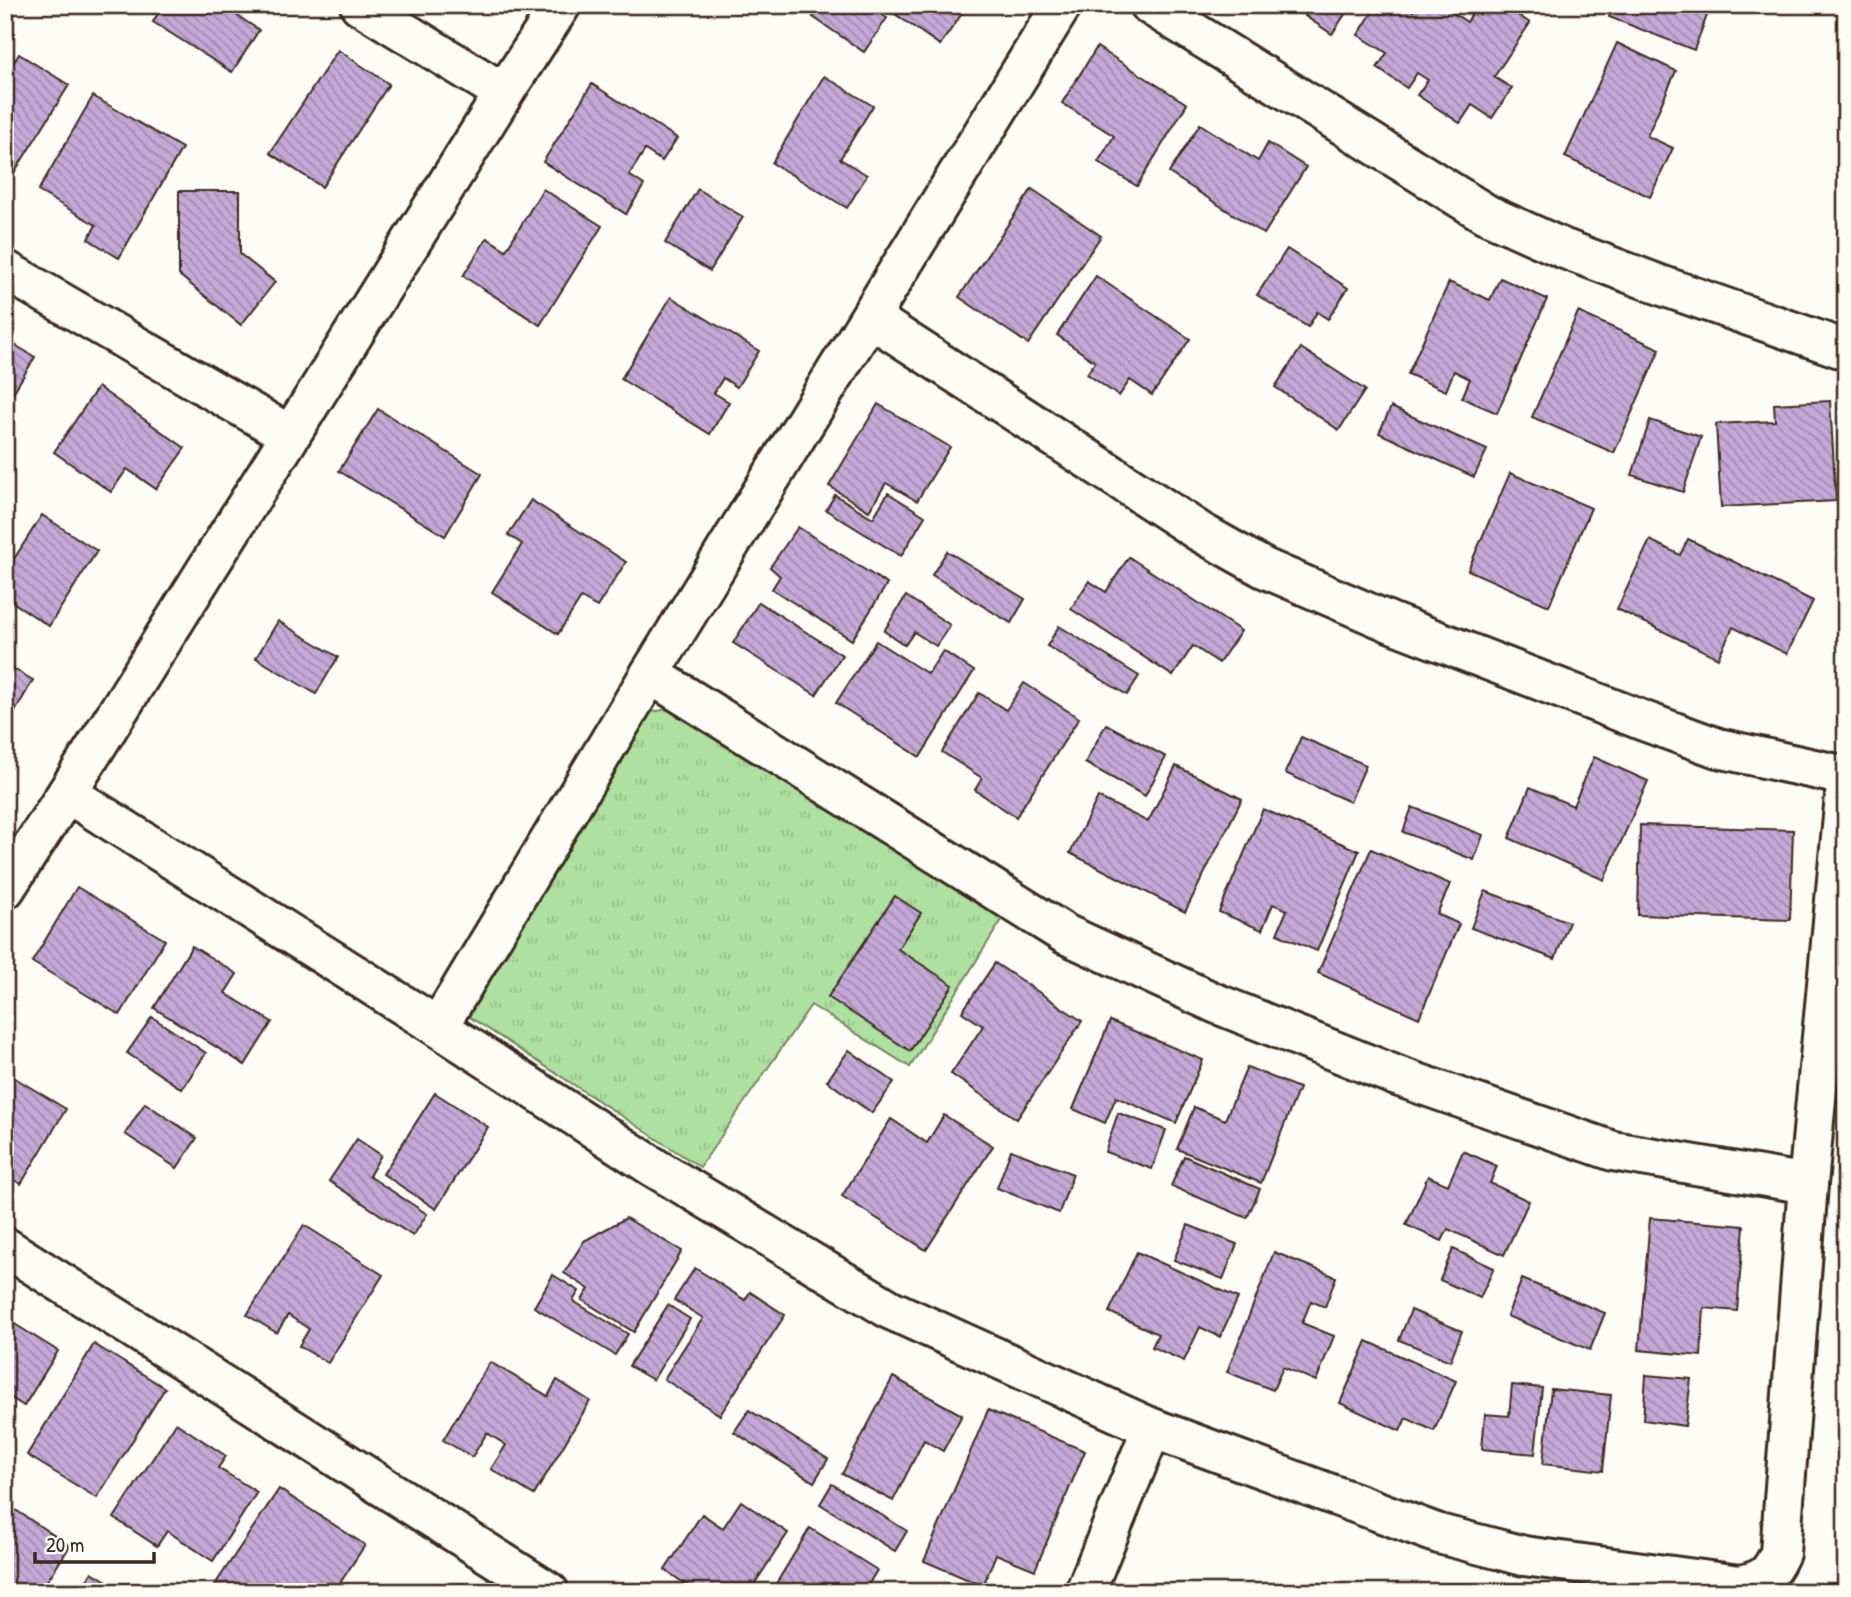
<svg xmlns="http://www.w3.org/2000/svg" width="1851" height="1597" font-family="'Patrick Hand',sans-serif">
  <defs>
    <pattern id="grass-tufts" width="24" height="20" patternUnits="userSpaceOnUse" patternTransform="scale(1.75)"><rect width="24" height="20" fill="#aee0a1"/><path d="M3 7l-1-3M5 7V3M7 7l1-3M15 17l-1-3M17 17v-4M19 17l1-3" fill="none" stroke="#97c08a"/></pattern>
    <pattern id="building-back-hatch" width="6" height="6" patternUnits="userSpaceOnUse" patternTransform="scale(1.75)"><rect width="6" height="6" fill="#c4a9d7"/><path d="M-1 5l2 2M0 0l6 6M5-1l2 2" fill="none" stroke="#a08aae"/></pattern>
  </defs>
  <rect width="100%" height="100%" fill="#fdfcf7"/>
  <filter id="ink" filterUnits="userSpaceOnUse"><feTurbulence type="fractalNoise" baseFrequency=".0143" numOctaves="2"/><feDisplacementMap in="SourceGraphic" scale="14" xChannelSelector="R" yChannelSelector="G"/><feConvolveMatrix kernelMatrix="1 2 1 2 8 2 1 2 1" color-interpolation-filters="sRGB"/></filter>
  <g filter="url(#ink)">
    <!-- grass -->
    <path fill="url(#grass-tufts)" stroke="#748560" stroke-width="2" d="M 681,706 L 1008,910 L 910,1067 L 811,1005 L 700,1167 L 462,1012 L 639,715 Z"/>
    <!-- building -->
    <g fill="url(#building-back-hatch)" stroke="#3b2a1e" stroke-width="2">
      <path d="M 163,5 L 221,5 L 259,30 L 232,72 L 153,22 Z"/>
      <path d="M 821,5 L 868,5 L 887,18 L 864,52 L 813,17 Z"/>
      <path d="M 882,5 L 968,5 L 940,45 Z"/>
      <path d="M 1313,5 L 1351,5 L 1332,34 L 1305,16 Z"/>
      <path d="M 1377,5 L 1404,5 L 1413,11 L 1417,5 L 1441,5 L 1467,22 L 1477,5 L 1503,5 L 1530,23 L 1494,77 L 1512,88 L 1492,118 L 1472,105 L 1460,123 L 1417,95 L 1428,80 L 1417,73 L 1407,88 L 1377,68 L 1387,53 L 1358,35 Z"/>
      <path d="M 1613,5 L 1711,5 L 1694,50 L 1609,17 Z"/>
      <path d="M 1617,43 L 1676,71 L 1647,136 L 1673,148 L 1650,197 L 1565,157 Z"/>
      <path d="M 1097,47 L 1187,104 L 1137,186 L 1098,162 L 1114,136 L 1062,103 Z"/>
      <path d="M 338,50 L 389,84 L 322,187 L 270,153 Z"/>
      <path d="M 19,54 L 69,85 L 7,184 L 5,183 L 5,76 Z"/>
      <path d="M 824,76 L 873,106 L 840,159 L 867,175 L 847,208 L 772,163 Z"/>
      <path d="M 592,84 L 677,138 L 662,161 L 645,150 L 629,175 L 644,185 L 626,214 L 543,162 Z"/>
      <path d="M 93,96 L 182,148 L 119,258 L 88,239 L 96,225 L 38,191 Z"/>
      <path d="M 1200,124 L 1258,161 L 1268,143 L 1306,167 L 1264,234 L 1169,173 Z"/>
      <path d="M 543,189 L 602,226 L 540,325 L 463,276 L 487,238 L 506,250 Z"/>
      <path d="M 698,189 L 743,217 L 710,271 L 665,243 Z"/>
      <path d="M 1032,189 L 1101,236 L 1028,344 L 959,297 Z"/>
      <path d="M 179,191 L 240,191 L 240,254 L 275,282 L 241,325 L 179,275 Z"/>
      <path d="M 1287,249 L 1348,288 L 1328,319 L 1317,312 L 1308,327 L 1257,295 Z"/>
      <path d="M 1096,276 L 1190,339 L 1152,395 L 1130,380 L 1119,396 L 1087,374 L 1095,362 L 1057,335 Z"/>
      <path d="M 1500,278 L 1547,299 L 1497,413 L 1462,398 L 1470,379 L 1454,371 L 1446,391 L 1408,374 L 1449,282 L 1490,300 Z"/>
      <path d="M 671,297 L 759,351 L 737,387 L 723,378 L 714,393 L 729,402 L 710,434 L 621,379 Z"/>
      <path d="M 1578,312 L 1660,349 L 1614,453 L 1532,417 Z"/>
      <path d="M 5,339 L 35,357 L 5,406 Z"/>
      <path d="M 1301,348 L 1365,390 L 1339,430 L 1275,387 Z"/>
      <path d="M 98,387 L 185,448 L 156,489 L 127,469 L 111,492 L 54,452 Z"/>
      <path d="M 1830,401 L 1836,501 L 1721,507 L 1716,424 L 1775,421 L 1774,404 Z"/>
      <path d="M 878,404 L 950,447 L 917,501 L 886,483 L 869,511 L 829,486 Z"/>
      <path d="M 1391,407 L 1487,450 L 1474,477 L 1379,433 Z"/>
      <path d="M 378,409 L 482,474 L 445,536 L 339,471 Z"/>
      <path d="M 1650,420 L 1701,437 L 1683,492 L 1632,475 Z"/>
      <path d="M 1510,473 L 1591,508 L 1549,606 L 1468,570 Z"/>
      <path d="M 888,493 L 925,516 L 901,556 L 826,510 L 835,495 L 873,518 Z"/>
      <path d="M 531,500 L 626,562 L 597,607 L 581,598 L 558,634 L 492,592 L 522,544 L 508,535 Z"/>
      <path d="M 42,515 L 97,551 L 49,626 L 5,597 L 5,573 Z"/>
      <path d="M 798,527 L 887,584 L 852,640 L 772,589 L 780,576 L 770,567 Z"/>
      <path d="M 1688,539 L 1813,601 L 1787,654 L 1733,627 L 1718,658 L 1617,609 L 1650,540 L 1680,555 Z"/>
      <path d="M 947,551 L 1025,599 L 1011,623 L 932,575 Z"/>
      <path d="M 1129,557 L 1241,631 L 1219,663 L 1193,646 L 1173,676 L 1071,609 L 1089,581 L 1106,592 Z"/>
      <path d="M 906,596 L 950,625 L 936,646 L 914,632 L 905,645 L 884,631 Z"/>
      <path d="M 759,602 L 842,655 L 816,695 L 733,643 Z"/>
      <path d="M 278,621 L 338,657 L 316,694 L 256,658 Z"/>
      <path d="M 1059,626 L 1139,676 L 1127,695 L 1047,646 Z"/>
      <path d="M 876,641 L 928,674 L 943,651 L 974,671 L 920,757 L 836,703 Z"/>
      <path d="M 5,664 L 33,680 L 5,729 Z"/>
      <path d="M 1024,683 L 1079,718 L 1016,817 L 975,790 L 982,778 L 942,752 L 979,693 L 1006,710 Z"/>
      <path d="M 1106,724 L 1166,757 L 1145,796 L 1085,763 Z"/>
      <path d="M 1301,737 L 1366,765 L 1350,802 L 1285,773 Z"/>
      <path d="M 1594,757 L 1648,781 L 1604,880 L 1509,838 L 1530,787 L 1573,806 Z"/>
      <path d="M 1176,766 L 1242,799 L 1185,912 L 1070,853 L 1098,797 L 1148,822 Z"/>
      <path d="M 1412,807 L 1483,835 L 1474,860 L 1403,832 Z"/>
      <path d="M 1263,809 L 1359,851 L 1317,951 L 1277,934 L 1287,910 L 1273,904 L 1262,930 L 1219,912 Z"/>
      <path d="M 1640,825 L 1793,830 L 1790,920 L 1638,915 Z"/>
      <path d="M 1371,849 L 1450,884 L 1437,914 L 1459,924 L 1419,1018 L 1318,973 Z"/>
      <path d="M 77,887 L 165,940 L 120,1015 L 32,962 Z"/>
      <path d="M 1485,891 L 1569,922 L 1555,959 L 1471,928 Z"/>
      <path d="M 895,896 L 921,913 L 898,949 L 953,985 L 910,1051 L 828,997 Z"/>
      <path d="M 192,946 L 237,974 L 225,993 L 272,1022 L 245,1065 L 154,1008 Z"/>
      <path d="M 995,963 L 1082,1021 L 1017,1119 L 951,1074 L 983,1026 L 962,1012 Z"/>
      <path d="M 152,1017 L 206,1053 L 182,1089 L 127,1053 Z"/>
      <path d="M 1110,1021 L 1203,1060 L 1176,1123 L 1116,1097 L 1105,1123 L 1073,1109 Z"/>
      <path d="M 849,1050 L 894,1082 L 872,1113 L 827,1081 Z"/>
      <path d="M 1247,1067 L 1299,1088 L 1261,1183 L 1177,1149 L 1194,1107 L 1225,1120 Z"/>
      <path d="M 5,1072 L 66,1109 L 21,1184 L 5,1175 Z"/>
      <path d="M 435,1093 L 488,1127 L 436,1209 L 383,1174 Z"/>
      <path d="M 145,1103 L 197,1138 L 177,1168 L 125,1134 Z"/>
      <path d="M 1118,1113 L 1166,1130 L 1152,1169 L 1105,1152 Z"/>
      <path d="M 944,1115 L 993,1146 L 926,1250 L 842,1196 L 891,1119 L 927,1143 Z"/>
      <path d="M 357,1139 L 381,1155 L 369,1176 L 427,1214 L 413,1236 L 329,1181 Z"/>
      <path d="M 1011,1150 L 1073,1174 L 1059,1213 L 997,1188 Z"/>
      <path d="M 1463,1151 L 1497,1166 L 1490,1183 L 1529,1201 L 1504,1255 L 1448,1229 L 1442,1241 L 1406,1225 L 1428,1176 L 1448,1185 Z"/>
      <path d="M 1184,1156 L 1260,1189 L 1247,1218 L 1171,1186 Z"/>
      <path d="M 626,1218 L 682,1251 L 634,1332 L 582,1300 L 589,1289 L 564,1273 L 584,1241 Z"/>
      <path d="M 1650,1218 L 1744,1226 L 1737,1311 L 1704,1308 L 1701,1356 L 1639,1350 Z"/>
      <path d="M 304,1225 L 383,1275 L 328,1363 L 299,1346 L 309,1329 L 288,1315 L 277,1333 L 247,1315 Z"/>
      <path d="M 1188,1225 L 1237,1244 L 1223,1279 L 1174,1260 Z"/>
      <path d="M 1453,1249 L 1494,1268 L 1480,1298 L 1440,1280 Z"/>
      <path d="M 1137,1252 L 1238,1298 L 1220,1337 L 1200,1327 L 1184,1361 L 1152,1347 L 1158,1334 L 1109,1312 Z"/>
      <path d="M 1274,1252 L 1336,1277 L 1325,1307 L 1311,1301 L 1302,1323 L 1334,1336 L 1316,1381 L 1283,1367 L 1273,1390 L 1227,1372 Z"/>
      <path d="M 695,1268 L 745,1300 L 750,1292 L 785,1315 L 720,1415 L 664,1379 L 703,1318 L 674,1300 Z"/>
      <path d="M 553,1275 L 579,1291 L 573,1301 L 628,1334 L 615,1355 L 534,1307 Z"/>
      <path d="M 1522,1279 L 1605,1313 L 1590,1350 L 1507,1316 Z"/>
      <path d="M 668,1305 L 690,1319 L 653,1380 L 629,1366 Z"/>
      <path d="M 1411,1310 L 1462,1331 L 1450,1361 L 1399,1340 Z"/>
      <path d="M 5,1318 L 58,1351 L 24,1406 L 5,1394 Z"/>
      <path d="M 1367,1341 L 1456,1381 L 1434,1431 L 1406,1418 L 1400,1431 L 1340,1403 Z"/>
      <path d="M 94,1344 L 165,1388 L 97,1498 L 27,1455 Z"/>
      <path d="M 490,1362 L 548,1396 L 557,1380 L 590,1401 L 534,1495 L 491,1469 L 506,1445 L 487,1433 L 472,1457 L 443,1440 Z"/>
      <path d="M 1646,1375 L 1691,1379 L 1685,1426 L 1643,1420 Z"/>
      <path d="M 893,1377 L 962,1415 L 943,1451 L 924,1440 L 893,1501 L 842,1474 Z"/>
      <path d="M 1512,1385 L 1542,1388 L 1535,1454 L 1482,1449 L 1485,1414 L 1509,1416 Z"/>
      <path d="M 1551,1389 L 1611,1395 L 1603,1471 L 1543,1464 Z"/>
      <path d="M 749,1410 L 828,1459 L 814,1482 L 734,1432 Z"/>
      <path d="M 988,1410 L 1085,1451 L 1035,1570 L 996,1554 L 983,1586 L 924,1561 Z"/>
      <path d="M 176,1423 L 226,1456 L 218,1468 L 257,1492 L 213,1561 L 167,1531 L 157,1546 L 114,1518 Z"/>
      <path d="M 832,1484 L 907,1531 L 895,1551 L 820,1504 Z"/>
      <path d="M 279,1489 L 365,1545 L 334,1592 L 216,1592 L 212,1589 Z"/>
      <path d="M 741,1501 L 788,1533 L 749,1592 L 697,1592 L 665,1570 L 702,1514 L 723,1528 Z"/>
      <path d="M 8,1505 L 70,1546 L 40,1592 L 5,1592 L 5,1509 Z"/>
      <path d="M 810,1528 L 877,1570 L 864,1592 L 771,1592 Z"/>
      <path d="M 92,1572 L 125,1592 L 80,1592 Z"/>
    </g>
    <g fill="none" stroke-linecap="round" stroke-linejoin="round">
      <!-- minor casing -->
      <g stroke="#3b2a1e" stroke-width="44">
        <g id="minor">
          <path d="M 360,5 L 504,93"/>
          <path d="M 1150,5 L 1486,214 L 1562,248 L 1663,286 L 1846,350"/>
          <path d="M 5,270 L 290,435"/>
          <path d="M 871,318 L 1200,532 L 1264,568 L 1392,623 L 1644,721 L 1718,748 L 1846,776"/>
          <path d="M 650,674 L 1065,934 L 1215,1003 L 1397,1076 L 1613,1151 L 1808,1184"/>
          <path d="M 67,793 L 438,1027 L 655,1168 L 891,1310 L 1152,1428 L 1439,1534 L 1524,1556 L 1740,1585 C 1764,1580 1770,1575 1780,1553 L 1808,1184 L 1846,785"/>
          <path d="M 5,889 L 67,793 L 504,93 L 561,5"/>
          <path d="M 438,1027 L 650,674 L 1062,5"/>
          <path d="M 5,1247 L 549,1592"/>
          <path d="M 1085,1592 L 1152,1428"/>
        </g>
      </g>
      <!-- minor -->
      <use href="#minor" stroke="#fdfcf7" stroke-width="38"/>
    </g>
  </g>
  <!-- margin -->
  <rect width="1851" height="1597" fill="none" stroke="#fdfcf7" stroke-width="28"/>
  <rect x="14" y="14" width="1823" height="1569" fill="none" stroke="#3b2a1e" stroke-width="2.5" filter="url(#ink)"/>
  <!-- scale -->
  <path d="M35 1552v10h119v-10" fill="none" stroke="#3b2a1e" stroke-width="3.5"/>
  <text x="46" y="1552" font-size="21" fill="#3b2a1e" stroke="#fdfcf7" stroke-width="5" paint-order="stroke">20 m</text>
</svg>
